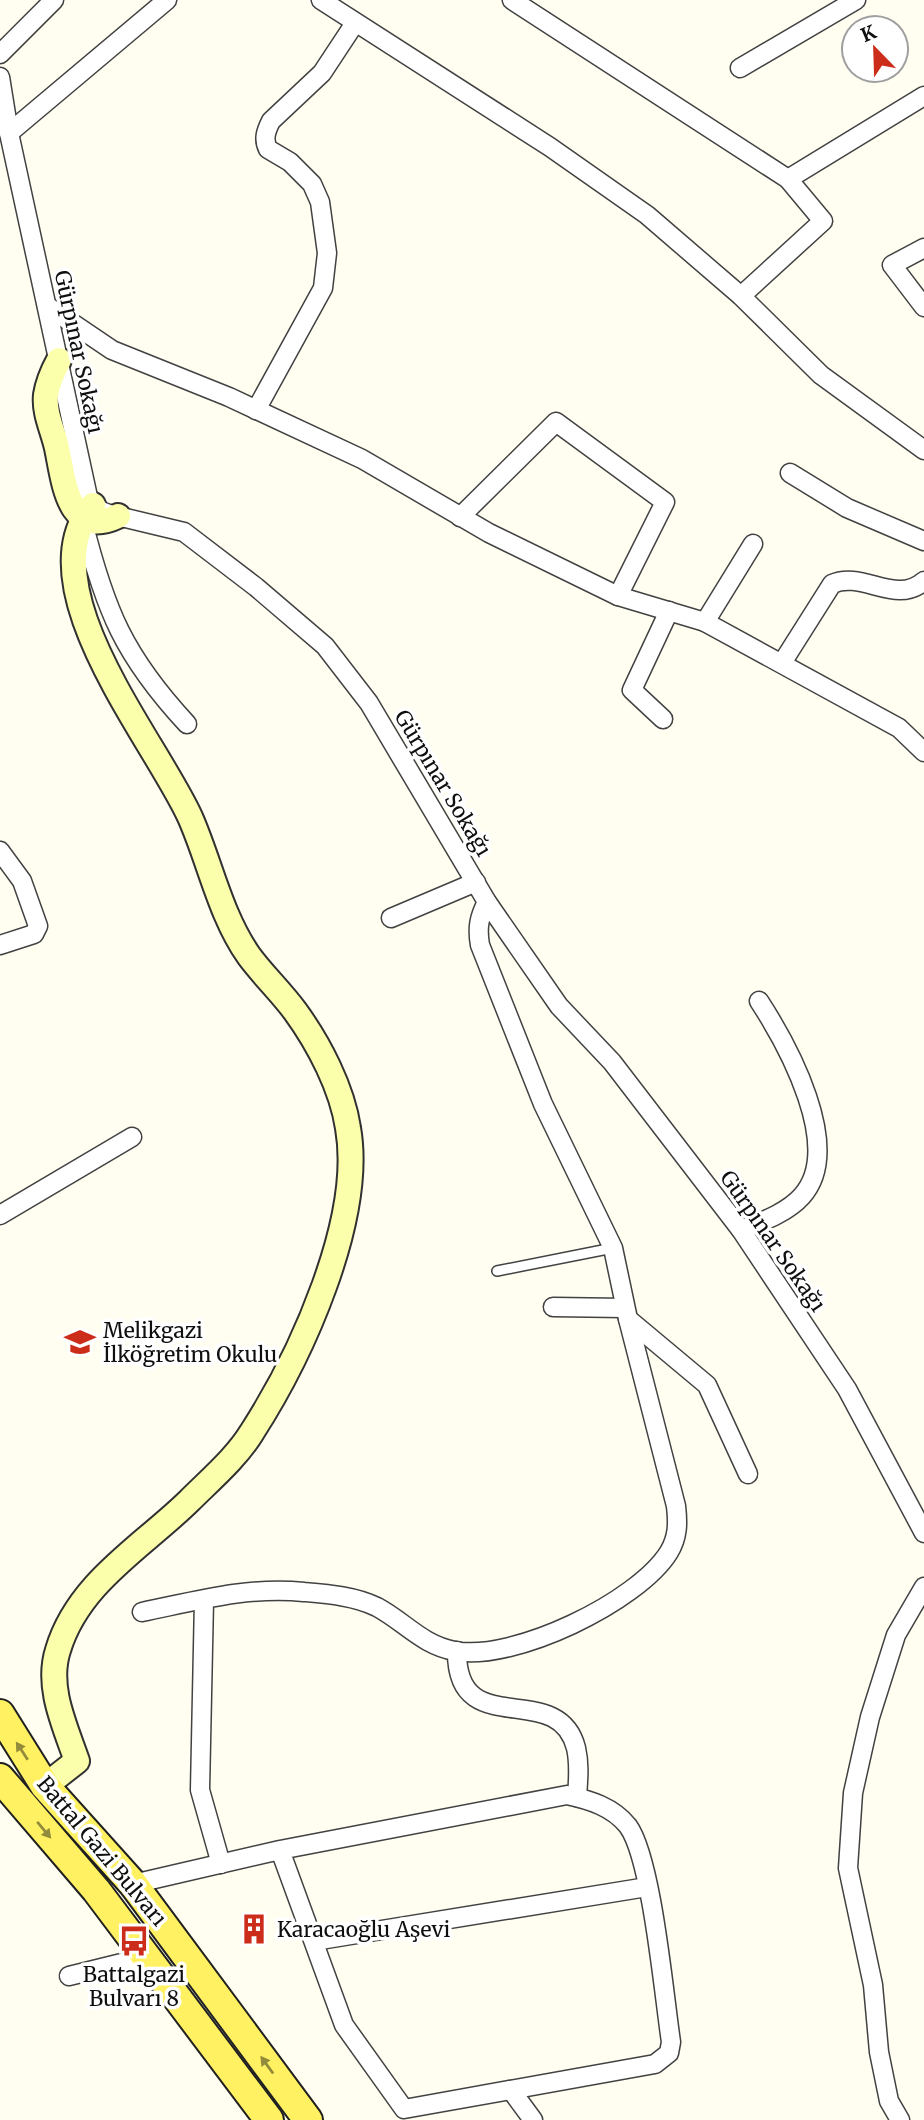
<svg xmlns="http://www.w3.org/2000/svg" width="924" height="2120" font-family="Merriweather,serif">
  <rect width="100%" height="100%" fill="#fffef1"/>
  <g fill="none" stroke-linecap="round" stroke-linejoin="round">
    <!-- lane casing -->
    <g stroke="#424242" stroke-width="12">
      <path id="lane" d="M 497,1271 L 613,1248"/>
    </g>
    <!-- street casing -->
    <g stroke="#424242" stroke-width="21">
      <g id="street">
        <path d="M 321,0 L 550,147 L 647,215 L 741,296 L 821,375 L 924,450"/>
        <path d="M 512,0 L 788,179 L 823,221 L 741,296"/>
        <path d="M 0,54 L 54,0"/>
        <path d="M 740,68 L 856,0"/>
        <path d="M 0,77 L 9,133 L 88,497 L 101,511 L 109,514 L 184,532 L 256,587 L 325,646 L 369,703 L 487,902 L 559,1006 L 612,1062 L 741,1230 L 847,1389 L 924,1533"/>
        <path d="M 9,133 L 167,0"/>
        <path d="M 788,179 L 924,96"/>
        <path d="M 924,248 L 892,265 L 924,307"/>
        <path d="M 47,306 L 112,350 L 229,397 L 362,459 L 489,533 L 618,596 L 705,622 L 899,728 L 924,752"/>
        <path d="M 256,410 L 323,288 L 327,253 L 320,202 L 312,184 L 290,162 L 268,149 C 263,139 266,131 271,121 L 322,73 L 355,23"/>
        <path d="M 790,473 L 847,508 L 924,541"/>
        <path d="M 460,517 L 556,422 L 665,502 L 618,596"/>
        <path d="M 83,522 C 105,610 124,656 187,724"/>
        <path d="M 705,622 L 753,544"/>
        <path d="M 782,663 L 832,584 C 862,570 896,606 924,581"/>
        <path d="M 663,719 L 632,690 L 669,611"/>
        <path d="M 0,851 L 22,881 L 38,926 L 34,934 L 0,945"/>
        <path d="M 391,918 L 476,882"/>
        <path d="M 0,1215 L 132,1137"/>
        <path d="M 741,1230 C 761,1222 787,1213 802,1196 C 845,1148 787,1044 759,1001"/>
        <path d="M 553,1307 L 625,1308"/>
        <path d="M 628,1319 L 707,1385 L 748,1474"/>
        <path d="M 204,1600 L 200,1790 L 221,1864"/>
        <path d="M 142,1612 C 196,1601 249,1586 304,1592 C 328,1594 355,1596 377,1607 C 405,1622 422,1645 455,1651 C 513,1662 638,1602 669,1552 C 678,1537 678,1523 676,1506 L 628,1319 L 613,1248 L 543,1104 L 480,945 C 477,928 479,917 487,902"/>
        <path d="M 457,1651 C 456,1744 558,1677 576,1748 C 580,1765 578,1781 577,1797"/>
        <path d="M 133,1884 L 280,1850 L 567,1795 C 590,1800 613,1807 628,1826 C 652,1859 664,1996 671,2042 L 669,2053 L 655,2064 L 404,2109 L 344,2025 L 280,1850"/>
        <path d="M 314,1941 L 647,1887"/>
        <path d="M 69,1976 L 146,1957"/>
        <path d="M 511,2090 L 533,2120"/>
        <path d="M 900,2120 L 889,2101 L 879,2052 L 873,1985 L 848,1868 L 853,1793 L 870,1717 L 896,1635 L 924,1587"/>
      </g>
    </g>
    <!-- secondary casing -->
    <g stroke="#313131" stroke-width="28">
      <g id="secondary">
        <path d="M 59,360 C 53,371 48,382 46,395 C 44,413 53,430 57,448 C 64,481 68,540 118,516"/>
        <path d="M 45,1786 L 77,1761 C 65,1726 46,1687 58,1650 C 78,1583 142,1547 189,1501 C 210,1480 237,1457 252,1432 C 301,1356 364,1219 348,1128 C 342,1088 319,1044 295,1011 C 281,992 263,975 249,956 C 220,915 210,862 190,817 C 155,740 25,586 93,505"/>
      </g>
    </g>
    <!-- primary casing -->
    <g stroke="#202020" stroke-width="32">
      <g id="primary">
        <path d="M 0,1714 L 45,1786 L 133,1884 L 308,2120"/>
        <path d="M 0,1778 L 96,1890 L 269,2120"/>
      </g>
    </g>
    <!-- lane -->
    <use href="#lane" stroke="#fff" stroke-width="9"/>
    <!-- street -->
    <use href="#street" stroke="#fff" stroke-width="18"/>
    <!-- secondary -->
    <use href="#secondary" stroke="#fbffac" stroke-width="24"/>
    <!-- primary -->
    <use href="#primary" stroke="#fff161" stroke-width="28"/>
  </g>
  <!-- one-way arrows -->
  <defs><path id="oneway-solid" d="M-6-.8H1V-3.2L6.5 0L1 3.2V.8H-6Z" transform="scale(1.75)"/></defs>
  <g fill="#938b3c">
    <use href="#oneway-solid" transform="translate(22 1751) rotate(-123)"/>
    <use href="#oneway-solid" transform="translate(44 1830) rotate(50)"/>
    <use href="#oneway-solid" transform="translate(267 2065) rotate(-126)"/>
  </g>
  <!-- icons -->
  <defs>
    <g id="school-bare" transform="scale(2.415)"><path d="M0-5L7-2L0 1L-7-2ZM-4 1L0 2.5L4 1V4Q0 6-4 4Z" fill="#cc2d1a" stroke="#fff" stroke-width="2.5" paint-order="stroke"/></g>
    <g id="building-bare" transform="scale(2.415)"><path d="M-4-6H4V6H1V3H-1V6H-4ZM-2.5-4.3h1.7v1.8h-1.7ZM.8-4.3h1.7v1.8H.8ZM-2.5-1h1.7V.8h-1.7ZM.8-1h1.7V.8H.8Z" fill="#cc2d1a" stroke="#fff" stroke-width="2.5" paint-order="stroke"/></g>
    <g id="bus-bare" transform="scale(2.415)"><path d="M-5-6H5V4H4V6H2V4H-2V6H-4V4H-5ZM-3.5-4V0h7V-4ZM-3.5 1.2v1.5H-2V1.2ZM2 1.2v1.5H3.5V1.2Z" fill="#cc2d1a" stroke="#fff" stroke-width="2.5" paint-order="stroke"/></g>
  </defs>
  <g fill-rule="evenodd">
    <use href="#school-bare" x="80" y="1342"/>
    <use href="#building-bare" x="254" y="1929"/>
    <use href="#bus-bare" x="134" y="1941"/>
  </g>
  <g text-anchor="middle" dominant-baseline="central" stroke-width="7" stroke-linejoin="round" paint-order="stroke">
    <!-- street labels -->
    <g font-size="21" fill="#0f0f0f" stroke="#fff">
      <text transform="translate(79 352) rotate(78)">Gürpınar Sokağı</text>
      <text transform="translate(443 783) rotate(59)">Gürpınar Sokağı</text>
      <text transform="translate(773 1241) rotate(55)">Gürpınar Sokağı</text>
      <text transform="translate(102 1851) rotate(50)">Battal Gazi Bulvarı</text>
    </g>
    <!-- poi labels -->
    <g font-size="21" fill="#0f0f0f" stroke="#fff" text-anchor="start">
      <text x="103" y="1330">Melikgazi<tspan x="103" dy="24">İlköğretim Okulu</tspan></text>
      <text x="277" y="1929">Karacaoğlu Aşevi</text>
      <text x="134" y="1974" text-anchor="middle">Battalgazi<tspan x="134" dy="24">Bulvarı 8</tspan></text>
    </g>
  </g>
  <!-- north arrow -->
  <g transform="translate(875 49) rotate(337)"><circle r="33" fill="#ffffff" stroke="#9f9f9f" stroke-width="2"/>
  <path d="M0-5L12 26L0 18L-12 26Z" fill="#cc2d1a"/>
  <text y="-10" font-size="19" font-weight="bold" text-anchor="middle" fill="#0f0f0f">K</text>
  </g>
</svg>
